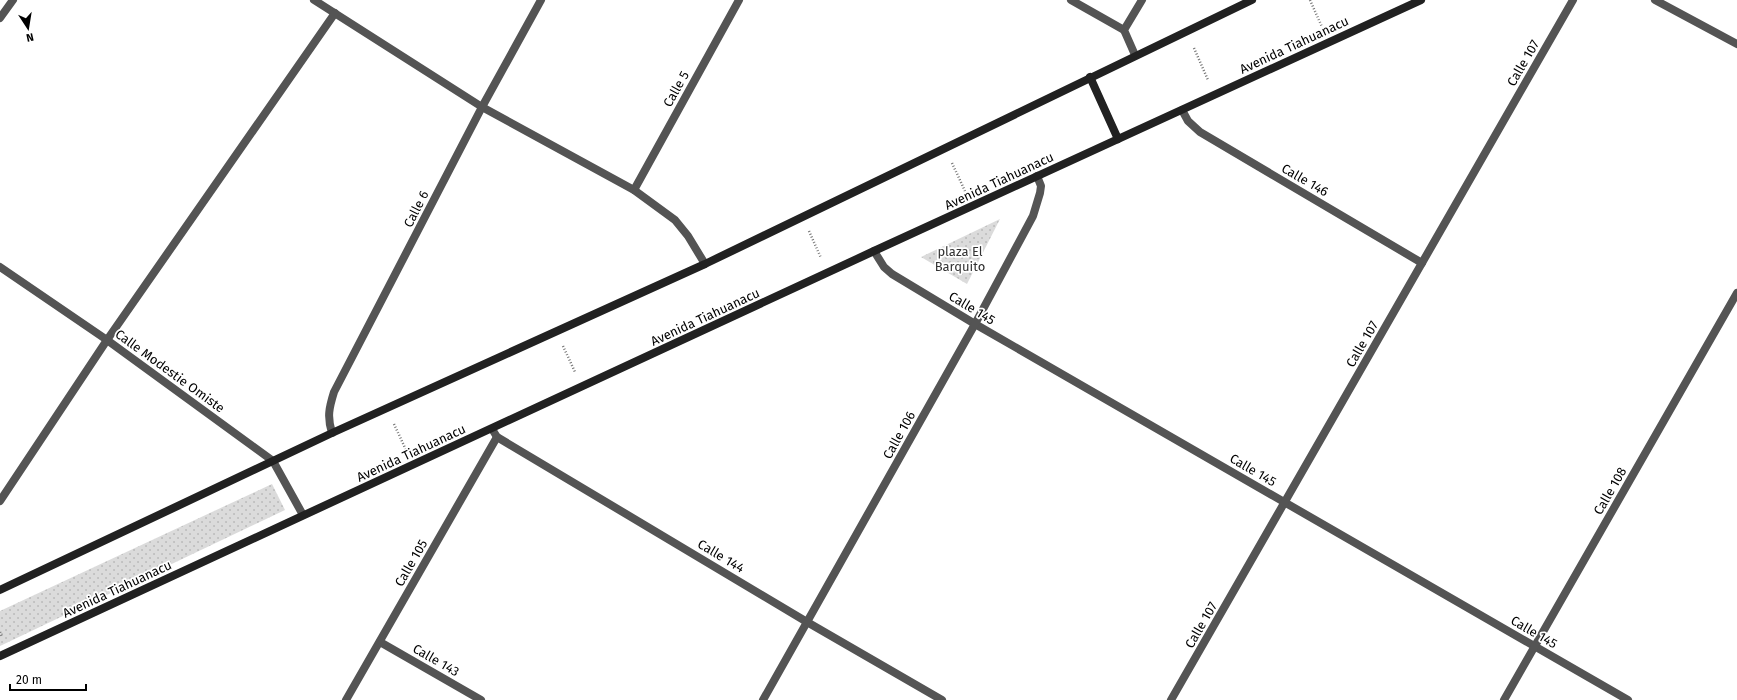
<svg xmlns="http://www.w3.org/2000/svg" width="1737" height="700" font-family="'Fira Sans',sans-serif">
  <defs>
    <pattern id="park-dots" width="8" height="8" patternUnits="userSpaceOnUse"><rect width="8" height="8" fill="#dbdbdb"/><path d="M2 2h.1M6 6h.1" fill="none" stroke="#bababa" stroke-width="1.8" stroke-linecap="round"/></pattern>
  </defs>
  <rect width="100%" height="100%" fill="#fff"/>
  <!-- park -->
  <g fill="url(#park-dots)">
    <path d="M 1000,219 L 967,284 L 921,257 Z"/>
    <path d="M 272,484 L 285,510 L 0,646 L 0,611 Z"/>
  </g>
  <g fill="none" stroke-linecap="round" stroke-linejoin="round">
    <!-- path -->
    <g stroke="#767676" stroke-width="2.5" stroke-dasharray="1 2" stroke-linecap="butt">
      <path d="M 1310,0 L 1322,27"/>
      <path d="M 1194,48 L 1208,80"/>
      <path d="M 952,163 L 965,191"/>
      <path d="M 809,231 L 821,258"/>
      <path d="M 563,346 L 575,372"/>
      <path d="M 394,424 L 406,450"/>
      <path d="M 0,632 L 2,637"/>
    </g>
    <!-- minor -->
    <g stroke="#545454" stroke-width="8">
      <path d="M 314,0 L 482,107 L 634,190 L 675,220 L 688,236 L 705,264"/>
      <path d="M 1071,0 L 1124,30"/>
      <path d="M 1655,0 L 1737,44"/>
      <path d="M 0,18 L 13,0"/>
      <path d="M 1135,55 L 1124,30 L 1142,0"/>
      <path d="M 1182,110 L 1188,121 L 1200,132 L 1422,263"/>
      <path d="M 634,190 L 739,0"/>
      <path d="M 874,251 L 884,267 L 892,274 L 975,324 L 1628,700"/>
      <path d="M 0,267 L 107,340 L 273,461 L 303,515"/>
      <path d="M 492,429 L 497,437 L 807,622 L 942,700"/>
      <path d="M 332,433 C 327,417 329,408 334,392 L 482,107 L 541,0"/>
      <path d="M 0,501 L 107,340 L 335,13"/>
      <path d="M 380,642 L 481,700"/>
      <path d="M 346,700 L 497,437"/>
      <path d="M 763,700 L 975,324 L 1033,216 L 1040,193 L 1041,186 L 1037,176"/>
      <path d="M 1171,700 L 1573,0"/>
      <path d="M 1504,700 L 1737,293"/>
    </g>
    <!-- secondary -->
    <g stroke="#212121" stroke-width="8">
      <path d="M 1090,77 L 1118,139"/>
      <path d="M 0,590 L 332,433 L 705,264 L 1252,0"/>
      <path d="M 0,656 L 874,251 L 1421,0"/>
    </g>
  </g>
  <g text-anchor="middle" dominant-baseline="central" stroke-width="3.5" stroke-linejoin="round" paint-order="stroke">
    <!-- street labels -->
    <g font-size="13" fill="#000" stroke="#fff">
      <text transform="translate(1294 45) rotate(-25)">Avenida Tiahuanacu</text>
      <text transform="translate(1523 63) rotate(-60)">Calle 107</text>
      <text transform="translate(676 89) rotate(-61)">Calle 5</text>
      <text transform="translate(1305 180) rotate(30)">Calle 146</text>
      <text transform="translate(999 181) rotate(-25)">Avenida Tiahuanacu</text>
      <text transform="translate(416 209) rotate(-63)">Calle 6</text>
      <text transform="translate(972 308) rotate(31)">Calle 145</text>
      <text transform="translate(705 317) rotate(-25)">Avenida Tiahuanacu</text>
      <text transform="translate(1362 344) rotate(-60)">Calle 107</text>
      <text transform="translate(170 371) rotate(36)">Calle Modestie Omiste</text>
      <text transform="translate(899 435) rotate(-61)">Calle 106</text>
      <text transform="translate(411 453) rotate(-25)">Avenida Tiahuanacu</text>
      <text transform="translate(1253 470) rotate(30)">Calle 145</text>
      <text transform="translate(1610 491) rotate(-60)">Calle 108</text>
      <text transform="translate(721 556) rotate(31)">Calle 144</text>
      <text transform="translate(411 563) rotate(-60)">Calle 105</text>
      <text transform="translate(117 589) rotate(-25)">Avenida Tiahuanacu</text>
      <text transform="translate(1201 625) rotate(-60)">Calle 107</text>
      <text transform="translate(1534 632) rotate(30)">Calle 145</text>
      <text transform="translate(436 660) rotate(30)">Calle 143</text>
    </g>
    <!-- park labels -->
    <g font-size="13" fill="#323232" stroke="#fff">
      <text x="960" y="251">plaza El<tspan x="960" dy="15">Barquito</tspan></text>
    </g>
  </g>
  <!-- north arrow -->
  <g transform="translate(28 28) rotate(168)" stroke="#ffffff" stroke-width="3" paint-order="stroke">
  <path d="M0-3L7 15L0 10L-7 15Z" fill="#000000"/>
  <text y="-6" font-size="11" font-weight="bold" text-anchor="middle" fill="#000000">N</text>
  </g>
  <!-- scale -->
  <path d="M10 684v6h76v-6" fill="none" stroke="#000000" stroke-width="2"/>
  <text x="16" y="684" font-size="12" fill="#000000" stroke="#ffffff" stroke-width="3" paint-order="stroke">20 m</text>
</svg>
